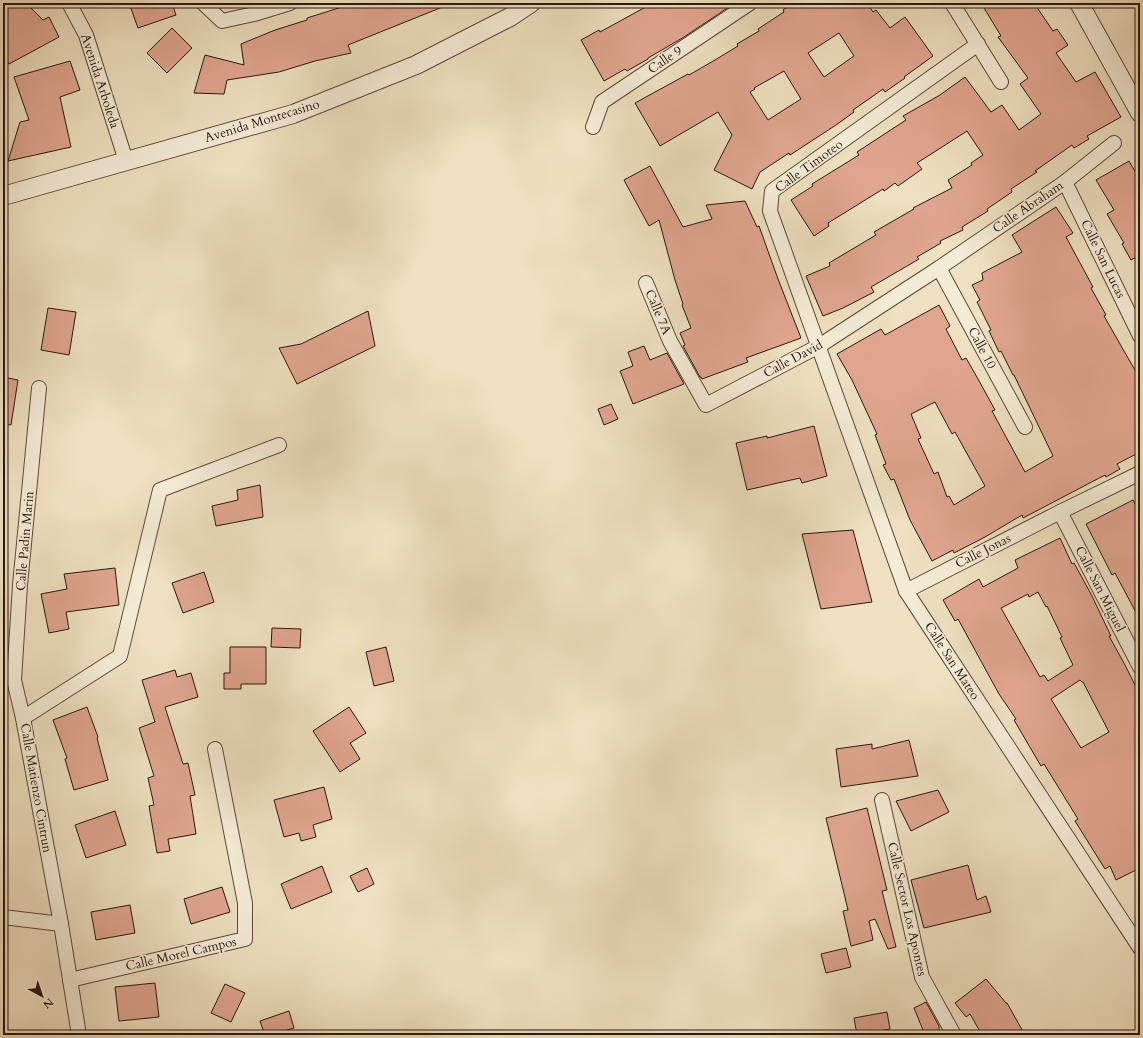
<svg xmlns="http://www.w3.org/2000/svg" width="1143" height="1038" font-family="Cardo,serif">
  <rect width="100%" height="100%" fill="#eee0c0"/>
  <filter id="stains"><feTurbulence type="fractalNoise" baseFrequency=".005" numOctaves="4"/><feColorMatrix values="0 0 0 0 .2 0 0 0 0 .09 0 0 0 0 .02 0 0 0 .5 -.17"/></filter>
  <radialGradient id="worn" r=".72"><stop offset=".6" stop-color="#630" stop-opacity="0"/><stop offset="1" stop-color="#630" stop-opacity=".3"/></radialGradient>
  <!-- building -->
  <g fill="#e0a58f" stroke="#2b170e" fill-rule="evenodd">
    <path d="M 3,3 L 26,3 L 43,20 L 49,17 L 59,37 L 9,64 L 3,52 Z"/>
    <path d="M 129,3 L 172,3 L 176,15 L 138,28 Z"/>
    <path d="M 344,3 L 450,4 L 348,45 L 351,53 L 315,61 L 279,72 L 227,80 L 224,94 L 194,93 L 205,55 L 244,65 L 241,44 L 275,30 L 307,20 L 307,18 L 345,6 Z"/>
    <path d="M 653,3 L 735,3 L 684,37 L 648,58 L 648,59 L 627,71 L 625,69 L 604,81 L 581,40 L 599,30 L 600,32 Z"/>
    <path d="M 794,3 L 867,3 L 873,12 L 876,10 L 890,28 L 905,17 L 933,56 L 904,77 L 905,78 L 885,92 L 883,89 L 853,110 L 854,112 L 836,125 L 790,155 L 789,153 L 760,172 L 752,189 L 714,170 L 732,135 L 718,112 L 660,146 L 635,103 L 688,74 L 689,75 L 715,60 L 738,46 L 737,44 L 759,31 L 758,29 L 784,12 L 783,10 ZM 839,33 L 854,56 L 824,77 L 808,53 ZM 784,71 L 801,99 L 768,120 L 750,92 L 755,89 L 754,88 Z"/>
    <path d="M 981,3 L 1034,3 L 1053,31 L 1057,29 L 1068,45 L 1056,53 L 1076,82 L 1095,72 L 1121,117 L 1087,136 L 1089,139 L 1074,148 L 1072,145 L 1035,171 L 1037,172 L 1011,189 L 1012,192 L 987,209 L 988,211 L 962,227 L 963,230 L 940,241 L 941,243 L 917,257 L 919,259 L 871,287 L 874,292 L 843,308 L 823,316 L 806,276 L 830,266 L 829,263 L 876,235 L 874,232 L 914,209 L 913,208 L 952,188 L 948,180 L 972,165 L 971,163 L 983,155 L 967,131 L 917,163 L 922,169 L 898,186 L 895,183 L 884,191 L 883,189 L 828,223 L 829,226 L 814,236 L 791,200 L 813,186 L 812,184 L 859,155 L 857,152 L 906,120 L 903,116 L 940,95 L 965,77 L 991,112 L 1002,105 L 1019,130 L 1041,114 L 1020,84 L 1028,78 L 998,37 L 1001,36 Z"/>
    <path d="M 172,28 L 192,48 L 167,73 L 147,53 Z"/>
    <path d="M 70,61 L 80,90 L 60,97 L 71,147 L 8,161 L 20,122 L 29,120 L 14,77 Z"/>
    <path d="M 1129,161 L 1140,180 L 1140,255 L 1131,260 L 1122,244 L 1124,243 L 1107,214 L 1114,210 L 1096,180 Z"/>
    <path d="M 650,166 L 683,227 L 712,219 L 706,205 L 745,201 L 757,227 L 759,226 L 778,279 L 801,338 L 746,358 L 748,362 L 702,379 L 701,377 L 700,377 L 683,346 L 685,345 L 680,333 L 691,328 L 682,305 L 683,304 L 675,280 L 659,220 L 649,226 L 624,180 Z"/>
    <path d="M 1056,207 L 1073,233 L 1066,237 L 1093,287 L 1091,288 L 1106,315 L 1104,316 L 1140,379 L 1140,452 L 1117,464 L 1120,469 L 1106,477 L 1105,475 L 1023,518 L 1022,515 L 985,537 L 954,553 L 953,550 L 932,561 L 910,520 L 894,479 L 891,480 L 883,465 L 886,464 L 875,435 L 877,434 L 852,380 L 837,354 L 881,329 L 885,335 L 939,305 L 950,326 L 946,329 L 962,360 L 966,358 L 978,379 L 995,410 L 992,411 L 1025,472 L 1053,456 L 1014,375 L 1013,375 L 1001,351 L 999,352 L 989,331 L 991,330 L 977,302 L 980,300 L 972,285 L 983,280 L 982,273 L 1022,252 L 1012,235 ZM 935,402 L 952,434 L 955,432 L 985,486 L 954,505 L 949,496 L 947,497 L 938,472 L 934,474 L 918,439 L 921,438 L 911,414 Z"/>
    <path d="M 48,308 L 76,312 L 69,355 L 41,350 Z"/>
    <path d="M 368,311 L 375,346 L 297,384 L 279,348 L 301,344 Z"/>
    <path d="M 644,346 L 650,360 L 667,353 L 684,384 L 633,404 L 620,371 L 633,366 L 628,352 Z"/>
    <path d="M 3,377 L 18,380 L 11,425 L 3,424 Z"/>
    <path d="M 611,404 L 618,419 L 604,425 L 598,409 Z"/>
    <path d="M 814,426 L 827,476 L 802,483 L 800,478 L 747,490 L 736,443 L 767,436 L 767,438 Z"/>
    <path d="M 260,485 L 263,517 L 216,526 L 212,506 L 238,500 L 237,490 Z"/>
    <path d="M 1133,500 L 1140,513 L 1140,620 L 1115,573 L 1112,575 L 1086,524 Z"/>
    <path d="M 853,530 L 872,602 L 821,609 L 802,534 Z"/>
    <path d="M 1060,538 L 1072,564 L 1074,563 L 1091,594 L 1111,636 L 1109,636 L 1125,665 L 1140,695 L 1140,868 L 1116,880 L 1110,866 L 1105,869 L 1075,821 L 1078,819 L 1044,764 L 1041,766 L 1014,720 L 1016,719 L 999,694 L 958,619 L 955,621 L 943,600 L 979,579 L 983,587 L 1018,568 L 1015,560 ZM 1038,592 L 1046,607 L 1047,606 L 1062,637 L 1060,638 L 1073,665 L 1048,681 L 1044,675 L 1040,677 L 1001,608 L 1028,594 L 1029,597 ZM 1080,680 L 1082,682 L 1083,682 L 1109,732 L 1081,748 L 1051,699 Z"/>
    <path d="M 115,568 L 119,605 L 66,612 L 69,629 L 49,633 L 41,594 L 67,589 L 64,574 Z"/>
    <path d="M 204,572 L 214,602 L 183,613 L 172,583 Z"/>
    <path d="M 272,628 L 301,629 L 300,648 L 271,647 Z"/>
    <path d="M 230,647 L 266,647 L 266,684 L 241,684 L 241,689 L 224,689 L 224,673 L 230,673 Z"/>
    <path d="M 386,647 L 394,681 L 374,686 L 366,652 Z"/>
    <path d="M 175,670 L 177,677 L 191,673 L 198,697 L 165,707 L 183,764 L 188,763 L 195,795 L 190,796 L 196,834 L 168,839 L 170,851 L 157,853 L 149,806 L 154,805 L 148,778 L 154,776 L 139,728 L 155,722 L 142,680 Z"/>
    <path d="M 87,707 L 98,737 L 97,738 L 108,780 L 74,790 L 65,759 L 67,758 L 53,720 Z"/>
    <path d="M 349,707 L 366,733 L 350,743 L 360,759 L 340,772 L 313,731 Z"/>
    <path d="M 909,740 L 918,776 L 841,787 L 836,749 L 872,744 L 872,749 Z"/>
    <path d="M 324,787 L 332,819 L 313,825 L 316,837 L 301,841 L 299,833 L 284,837 L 274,800 Z"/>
    <path d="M 938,790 L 949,812 L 911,831 L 896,801 Z"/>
    <path d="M 867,808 L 887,890 L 882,891 L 896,947 L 888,949 L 875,919 L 869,921 L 873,940 L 851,946 L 843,911 L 848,910 L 826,818 Z"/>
    <path d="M 115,811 L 126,845 L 86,858 L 75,825 Z"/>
    <path d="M 968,865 L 977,900 L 986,896 L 991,912 L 924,928 L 911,880 Z"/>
    <path d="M 322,866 L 332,892 L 291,909 L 281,884 Z"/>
    <path d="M 367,868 L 374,884 L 358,892 L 350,876 Z"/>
    <path d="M 222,887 L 230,912 L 191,924 L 184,899 Z"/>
    <path d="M 130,905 L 135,933 L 96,940 L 91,912 Z"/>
    <path d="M 846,948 L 851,967 L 826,973 L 821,954 Z"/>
    <path d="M 986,979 L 1006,1003 L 1007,1003 L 1025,1035 L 982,1035 L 970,1014 L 966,1017 L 955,1003 Z"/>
    <path d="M 155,983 L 159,1017 L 119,1021 L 115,987 Z"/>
    <path d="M 225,984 L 245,993 L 231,1022 L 211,1013 Z"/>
    <path d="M 926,1002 L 939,1026 L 939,1035 L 925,1035 L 914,1008 Z"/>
    <path d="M 289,1011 L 294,1028 L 287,1030 L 289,1035 L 265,1035 L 260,1021 Z"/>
    <path d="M 887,1012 L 890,1029 L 857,1035 L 854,1018 Z"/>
  </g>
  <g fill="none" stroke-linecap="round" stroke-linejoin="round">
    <!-- minor casing -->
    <g stroke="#5c493a" stroke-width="16">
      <g id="minor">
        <path d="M 69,3 L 86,35 L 126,161"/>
        <path d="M 203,3 L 222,21 L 254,14 L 290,3"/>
        <path d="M 952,3 L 1001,82"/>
        <path d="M 978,44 L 772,191 L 770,211 L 906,591 L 1140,948"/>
        <path d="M 593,127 L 602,102 L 750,3"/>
        <path d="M 1065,182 L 1140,336"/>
        <path d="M 939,268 L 1025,427"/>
        <path d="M 646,283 L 670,341 L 706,405 L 819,346 L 939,268 L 1065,182 L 1114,143"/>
        <path d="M 39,388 L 20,585 L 14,680 L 23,718 L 61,924 L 79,1035"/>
        <path d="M 1060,512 L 1140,667"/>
        <path d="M 906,591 L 1060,512 L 1140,473"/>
        <path d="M 23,718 L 120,656 L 160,490 L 279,445"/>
        <path d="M 882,800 L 922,977 L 954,1035"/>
        <path d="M 3,917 L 61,924"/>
        <path d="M 70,980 L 245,939 L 245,903 L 215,749"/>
      </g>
    </g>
    <!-- tertiary casing -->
    <g stroke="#5c493a" stroke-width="20">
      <g id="tertiary">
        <path d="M 1079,3 L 1140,113"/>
        <path d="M 3,196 L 293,114 L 416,65 L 510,17 L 531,3"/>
      </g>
    </g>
    <!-- minor -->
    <use href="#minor" stroke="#f4ebd6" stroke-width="14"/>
    <!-- tertiary -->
    <use href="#tertiary" stroke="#f4ebd6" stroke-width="18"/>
  </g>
  <g text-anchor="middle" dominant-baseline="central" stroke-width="3" stroke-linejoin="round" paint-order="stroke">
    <!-- street labels -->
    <g font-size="13" fill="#2b170e" stroke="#f4ebd6">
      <text transform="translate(665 60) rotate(-34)">Calle 9</text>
      <text transform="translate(100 81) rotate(72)">Avenida Arboleda</text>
      <text transform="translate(262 121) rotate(-17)">Avenida Montecasino</text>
      <text transform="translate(809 166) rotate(-36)">Calle Timoteo</text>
      <text transform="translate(1028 207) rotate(-34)">Calle Abraham</text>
      <text transform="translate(1103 259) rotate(64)">Calle San Lucas</text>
      <text transform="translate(658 312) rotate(67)">Calle 7A</text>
      <text transform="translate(982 348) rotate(62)">Calle 10</text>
      <text transform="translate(793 359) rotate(-28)">Calle David</text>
      <text transform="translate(25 541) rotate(-85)">Calle Padin Marin</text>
      <text transform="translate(983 551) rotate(-27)">Calle Jonas</text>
      <text transform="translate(1100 589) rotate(63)">Calle San Miguel</text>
      <text transform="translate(952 661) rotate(57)">Calle San Mateo</text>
      <text transform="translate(36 788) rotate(80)">Calle Matienzo Cintrun</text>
      <text transform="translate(907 909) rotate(77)">Calle Sector Los Apontes</text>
      <text transform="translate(181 954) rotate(-13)">Calle Morel Campos</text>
    </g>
  </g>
  <!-- margin -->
  <rect width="1143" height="1038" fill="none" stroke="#eee0c0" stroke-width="16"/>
  <rect x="4" y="4" width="1135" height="1030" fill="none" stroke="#2b170e" stroke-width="2"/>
  <rect x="8" y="8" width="1127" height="1022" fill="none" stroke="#2b170e"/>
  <!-- north arrow -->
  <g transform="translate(42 996) rotate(140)" stroke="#f4ebd6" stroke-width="3" paint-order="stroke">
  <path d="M0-3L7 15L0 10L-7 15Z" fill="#2b170e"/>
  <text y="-6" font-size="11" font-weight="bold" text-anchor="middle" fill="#2b170e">N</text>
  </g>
  <rect width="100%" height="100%" filter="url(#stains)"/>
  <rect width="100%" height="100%" fill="url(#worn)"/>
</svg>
